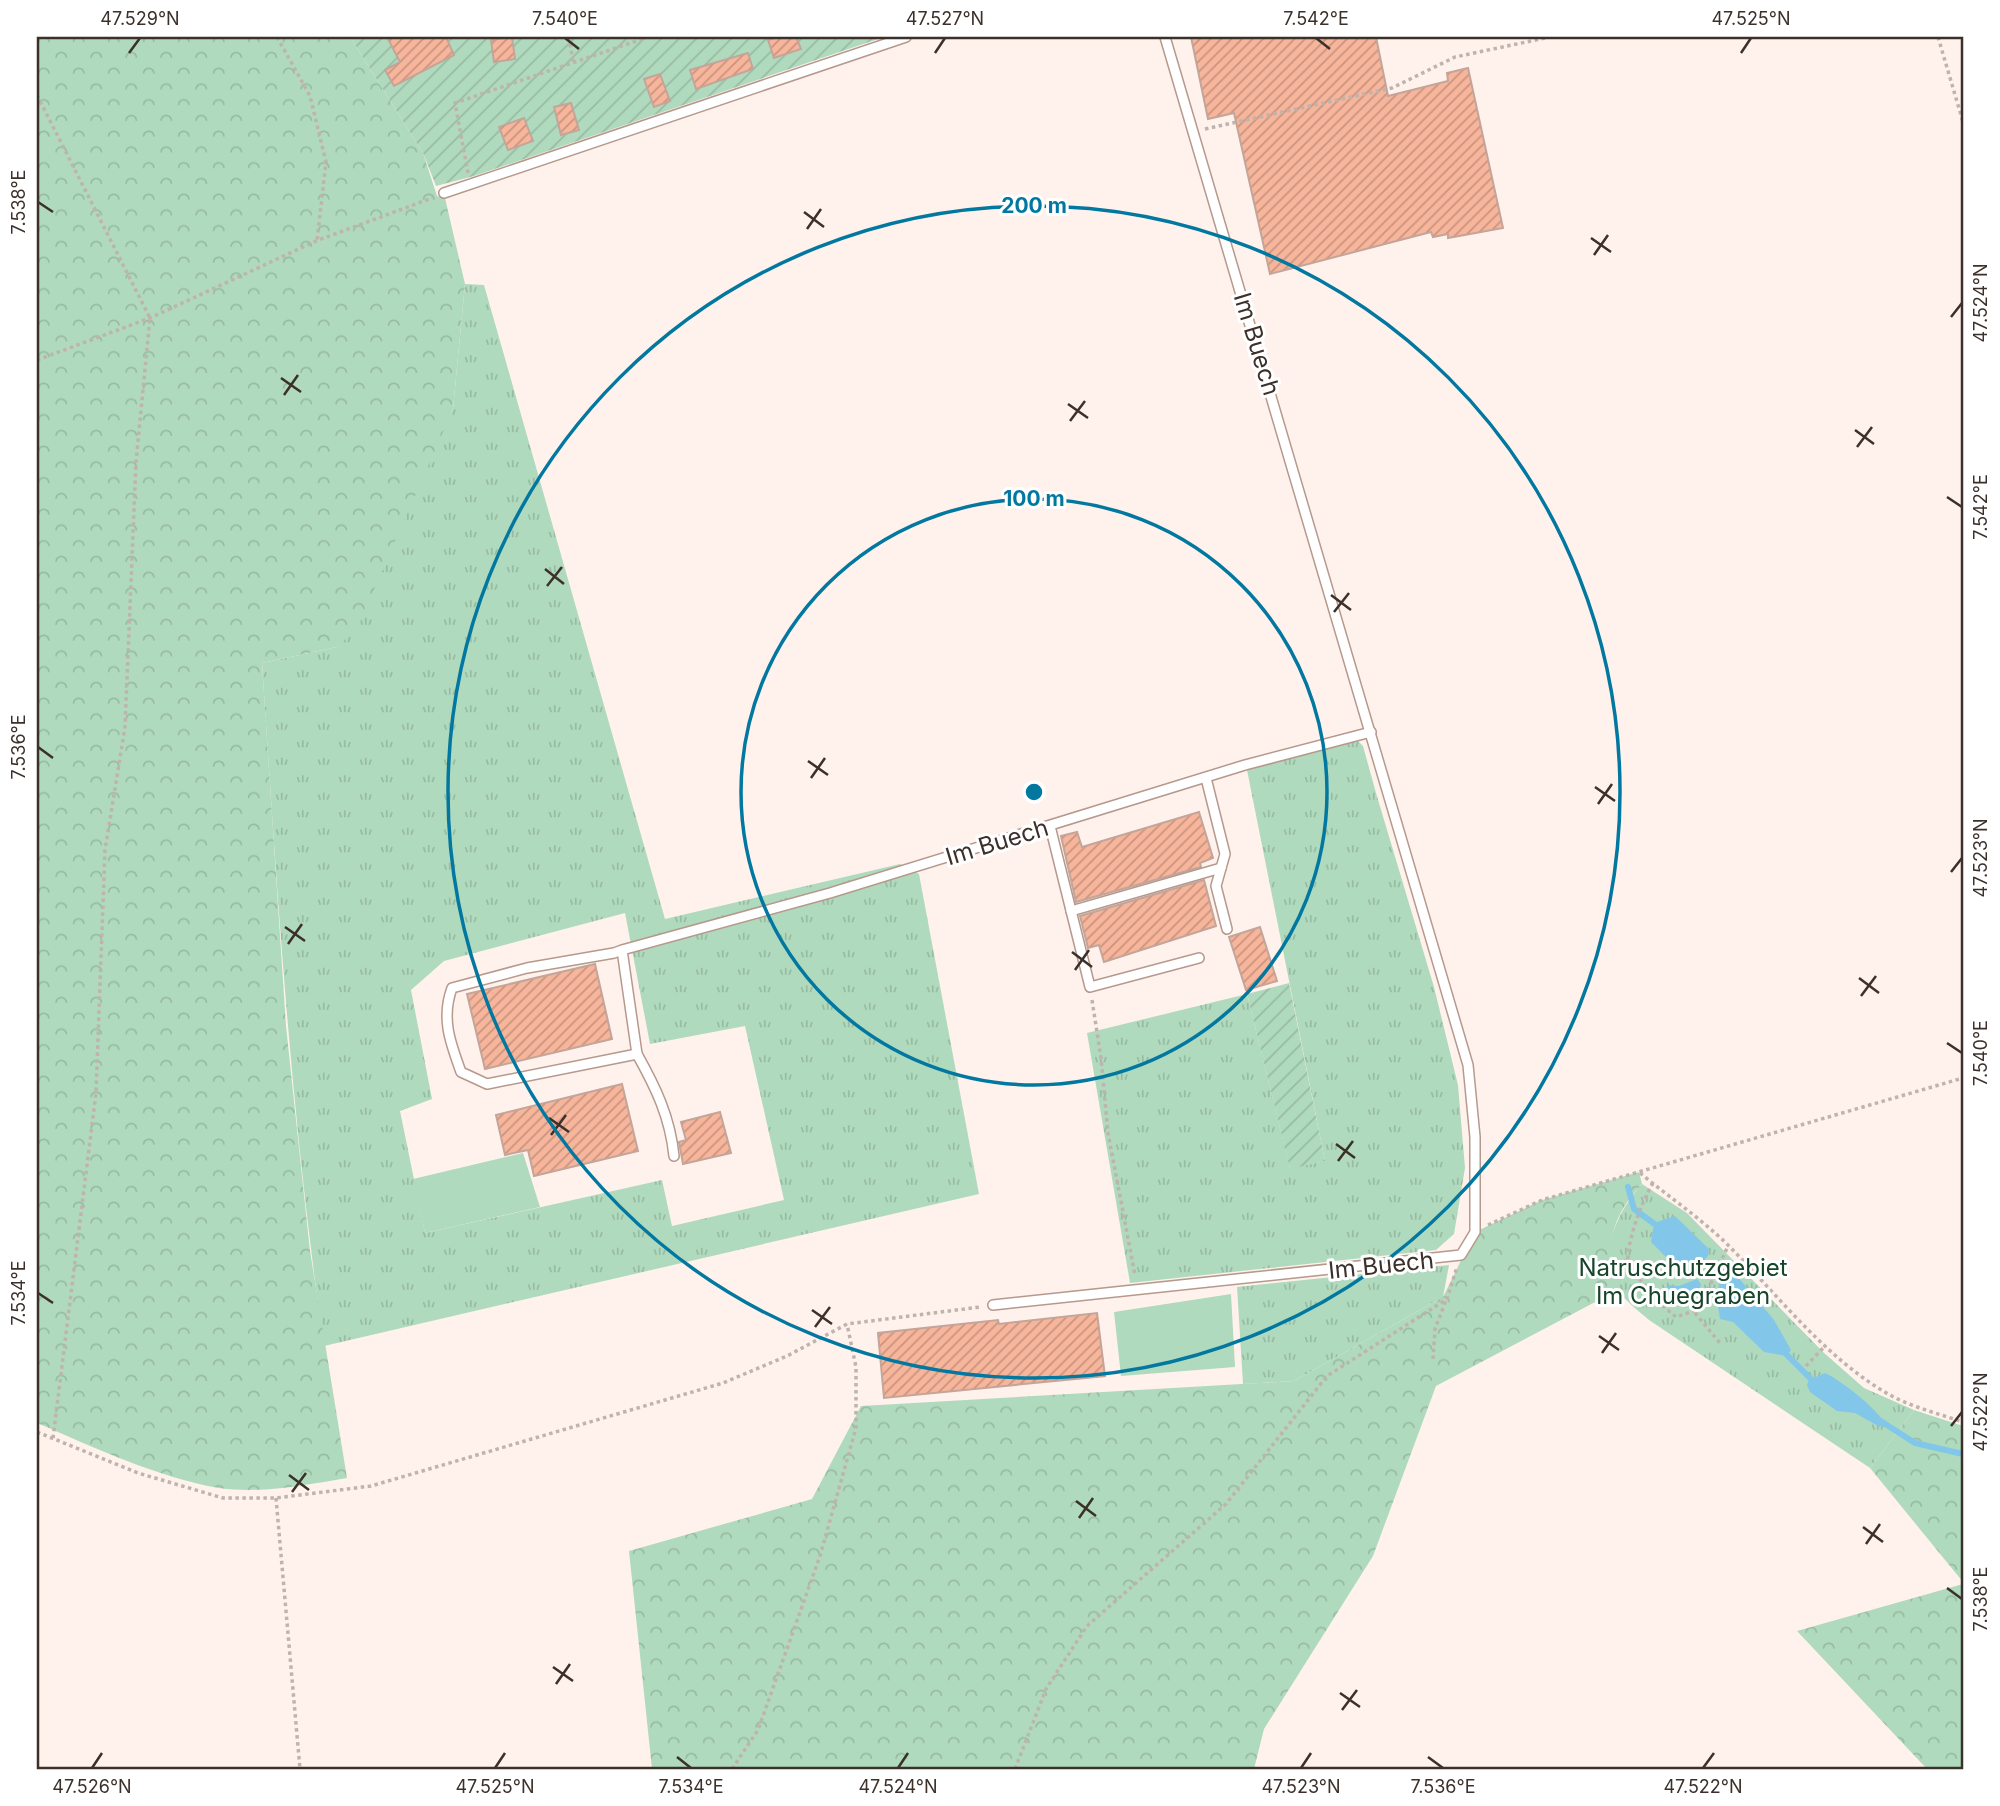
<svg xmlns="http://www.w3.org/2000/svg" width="2000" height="1806" font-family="Inter,sans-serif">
  <defs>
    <pattern id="grass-tufts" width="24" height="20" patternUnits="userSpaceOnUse" patternTransform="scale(1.75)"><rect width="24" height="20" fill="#b0dabd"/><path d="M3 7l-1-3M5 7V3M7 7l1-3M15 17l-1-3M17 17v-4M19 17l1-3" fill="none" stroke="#98bba3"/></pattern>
    <pattern id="forest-crowns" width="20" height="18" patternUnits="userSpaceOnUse" patternTransform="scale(1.75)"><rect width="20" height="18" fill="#b0dabd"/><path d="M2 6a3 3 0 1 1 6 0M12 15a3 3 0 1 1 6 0" fill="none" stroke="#98bba3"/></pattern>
    <pattern id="garden-furrows" width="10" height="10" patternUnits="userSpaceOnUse" patternTransform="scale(1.75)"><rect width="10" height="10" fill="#b0dabd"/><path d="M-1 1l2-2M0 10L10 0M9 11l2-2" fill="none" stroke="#98bba3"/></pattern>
    <pattern id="building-hatch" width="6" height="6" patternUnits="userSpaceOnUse" patternTransform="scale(1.75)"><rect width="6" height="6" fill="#f7b59b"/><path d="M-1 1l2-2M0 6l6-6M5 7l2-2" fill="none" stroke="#c9947f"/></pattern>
  </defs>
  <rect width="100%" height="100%" fill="#fff2ed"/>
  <!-- grass -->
  <g fill="url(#grass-tufts)" fill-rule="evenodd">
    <path d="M 465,284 L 484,285 L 665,919 L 900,864 L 919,874 L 979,1194 L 324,1346 C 291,1120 277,891 262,663 L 337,647 L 453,409 ZM 625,913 L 650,1044 L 745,1026 L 784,1200 L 672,1226 L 662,1180 L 425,1233 L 400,1111 L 432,1099 L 411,990 L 444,961 Z"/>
    <path d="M 1356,739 L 1363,746 L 1376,793 L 1434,987 L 1458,1085 L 1465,1168 L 1454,1234 L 1436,1250 L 1130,1283 L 1087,1033 L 1247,994 L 1290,1168 L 1325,1161 L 1247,770 Z"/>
    <path d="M 1642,1184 L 1687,1213 L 1823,1352 L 1864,1388 L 1914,1410 L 1870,1468 L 1649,1320 C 1639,1311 1624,1300 1617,1289 C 1597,1254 1618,1210 1642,1184 Z"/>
    <path d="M 1449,1265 L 1443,1297 L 1294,1381 L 1243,1384 L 1237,1287 Z"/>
  </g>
  <!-- forest -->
  <g fill="url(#forest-crowns)">
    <path d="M 37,37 L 350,37 L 423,153 L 437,196 L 445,198 L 465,284 L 453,409 L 357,629 L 337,647 L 262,663 L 286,1026 L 310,1251 L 347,1478 C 305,1485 262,1494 219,1488 C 159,1478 93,1447 37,1423 Z"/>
    <path d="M 1639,1172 L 1642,1184 C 1611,1217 1604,1247 1618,1290 L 1436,1386 L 1373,1556 L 1264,1729 L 1254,1769 L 652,1769 L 629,1551 L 812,1499 L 861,1406 L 1294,1381 L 1443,1297 L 1475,1232 L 1542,1200 Z"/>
    <path d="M 1914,1410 L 1963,1426 L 1963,1582 L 1870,1468 Z"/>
    <path d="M 1963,1584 L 1963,1769 L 1927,1769 L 1797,1631 Z"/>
  </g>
  <!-- garden -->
  <g fill="url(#garden-furrows)">
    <path d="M 350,37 L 884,37 L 474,176 L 436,186 L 423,153 Z"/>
    <path d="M 1289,983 L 1325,1161 L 1290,1169 L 1247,994 Z"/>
  </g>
  <!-- pitch -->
  <g fill="#b0dabd">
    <path d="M 523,1153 L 540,1207 L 425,1233 L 413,1179 Z"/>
    <path d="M 1231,1294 L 1235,1367 L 1121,1376 L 1114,1312 Z"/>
  </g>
  <!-- water -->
  <g fill="#82c7e9">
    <path d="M 1675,1216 L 1709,1249 L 1708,1256 L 1698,1267 L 1671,1262 L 1651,1242 L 1654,1223 Z"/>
    <path d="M 1738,1277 L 1774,1320 L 1791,1350 L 1787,1356 L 1764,1352 L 1733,1322 L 1720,1319 C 1718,1301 1711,1294 1724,1278 Z"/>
    <path d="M 1697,1279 L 1701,1284 C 1698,1298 1688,1300 1676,1301 L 1666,1293 L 1668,1285 L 1679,1286 Z"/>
    <path d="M 1825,1373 C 1839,1379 1878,1409 1884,1423 L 1880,1427 L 1855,1413 L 1837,1411 L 1810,1392 L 1807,1385 L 1809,1380 Z"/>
  </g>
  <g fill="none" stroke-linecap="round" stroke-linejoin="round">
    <!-- stream -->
    <g stroke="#82c7e9" stroke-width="6">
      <path d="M 1628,1187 L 1634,1209 L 1660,1228"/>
      <path d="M 1697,1260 L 1710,1268 L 1724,1286"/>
      <path d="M 1783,1351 L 1815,1383"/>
      <path d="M 1879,1420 L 1915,1443 L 1963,1454"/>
    </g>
  </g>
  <!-- building -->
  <g fill="url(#building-hatch)" stroke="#c3a599" stroke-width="2">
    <path d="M 387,37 L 446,37 L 454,55 L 394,86 L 385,70 L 400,62 Z"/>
    <path d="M 512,37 L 515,59 L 494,62 L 491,40 Z"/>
    <path d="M 778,37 L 796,37 L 801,49 L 774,58 L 768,40 Z"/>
    <path d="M 1191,37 L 1376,37 L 1388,96 L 1448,81 L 1447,73 L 1468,68 L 1503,228 L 1448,238 L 1448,234 L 1433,237 L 1431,232 L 1270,274 L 1234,113 L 1208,119 Z"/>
    <path d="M 748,53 L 753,69 L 696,89 L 690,70 Z"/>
    <path d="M 660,74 L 670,101 L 654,107 L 644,79 Z"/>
    <path d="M 571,103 L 579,130 L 561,135 L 554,107 Z"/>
    <path d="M 524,118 L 533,141 L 508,150 L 499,127 Z"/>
    <path d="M 1199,812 L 1213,858 L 1200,863 L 1201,867 L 1076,902 L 1061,836 L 1077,832 L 1082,847 Z"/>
    <path d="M 1204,880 L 1216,926 L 1104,962 L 1099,945 L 1088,948 L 1080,916 Z"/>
    <path d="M 1260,927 L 1277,981 L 1246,990 L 1229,937 Z"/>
    <path d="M 595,964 L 612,1039 L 485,1069 L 467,994 Z"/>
    <path d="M 622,1084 L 638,1151 L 534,1176 L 528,1150 L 505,1155 L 496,1115 Z"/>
    <path d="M 720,1112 L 731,1153 L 683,1164 L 679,1142 L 686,1140 L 681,1122 Z"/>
    <path d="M 1097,1313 L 1105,1376 L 884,1398 L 878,1333 L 998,1320 L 999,1324 Z"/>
  </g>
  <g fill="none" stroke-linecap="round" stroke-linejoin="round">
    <!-- service casing -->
    <g stroke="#b6998d" stroke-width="12">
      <g id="service">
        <path d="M 444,193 L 906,37"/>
        <path d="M 1206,778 L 1225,854 L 1216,886 L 1227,929"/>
        <path d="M 1050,826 L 1090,987 L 1199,958"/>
        <path d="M 1071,911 L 1221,868"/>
        <path d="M 622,950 L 637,1054 L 487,1084 L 461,1072 C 450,1042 441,1018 452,988 L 527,968 L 614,953 L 622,950 L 830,893 L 1245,765 L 1371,732"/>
        <path d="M 637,1054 C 656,1088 670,1117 674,1156"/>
        <path d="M 993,1305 L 1461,1255 L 1475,1232 L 1475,1137 L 1468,1065 L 1165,37"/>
      </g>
    </g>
    <!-- path -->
    <g stroke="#bfb3ae" stroke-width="3.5" stroke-dasharray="3.5 3.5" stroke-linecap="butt">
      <path d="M 277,37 L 310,96 L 326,162 L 317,241"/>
      <path d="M 569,37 L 573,62"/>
      <path d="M 1938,37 L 1963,122"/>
      <path d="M 37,95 L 150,318 L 136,462 L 125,727 L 105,850 L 96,1093 L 53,1438"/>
      <path d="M 1205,129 L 1392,88 L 1455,57 L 1550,37"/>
      <path d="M 468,173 L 455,103 L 648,37"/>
      <path d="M 37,360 L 150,318 L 316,241 L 432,198"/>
      <path d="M 1092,1000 L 1101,1058 L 1108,1133 L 1135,1275"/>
      <path d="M 1640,1173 C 1669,1197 1699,1217 1727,1244 C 1777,1294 1822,1354 1883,1391 C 1907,1406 1937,1413 1963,1422"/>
      <path d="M 1653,1183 C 1641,1203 1626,1243 1628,1266 L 1663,1306 L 1676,1317 L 1699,1309 L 1728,1246"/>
      <path d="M 1488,1225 L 1542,1200 L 1963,1078"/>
      <path d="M 1620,1268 L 1627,1259"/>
      <path d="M 1695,1313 L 1720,1343"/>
      <path d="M 1433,1359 L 1435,1329 L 1446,1300"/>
      <path d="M 1806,1366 L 1825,1346"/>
      <path d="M 37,1432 L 138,1473 L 223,1498 L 276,1498 L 371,1486 L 723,1383 L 787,1356 L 847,1324 L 980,1307"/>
      <path d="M 276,1498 L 300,1769"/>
      <path d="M 732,1769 L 758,1730 L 820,1556 L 856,1428 L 856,1367 L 847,1324"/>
      <path d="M 1015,1769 L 1046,1689 L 1087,1626 L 1226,1504 L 1327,1376 L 1447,1299 L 1457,1267"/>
    </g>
    <!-- service -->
    <use href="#service" stroke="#fff" stroke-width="9"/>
  </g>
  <!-- ticks -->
  <path fill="none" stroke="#3c302b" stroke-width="2.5" d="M 565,38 L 579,49M 1316,38 L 1330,49M 129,53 L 140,38M 935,53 L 945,38M 1741,53 L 1751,38M 38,202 L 53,212M 804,212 L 824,227M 807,229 L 821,209M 1591,238 L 1611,252M 1594,255 L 1608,235M 1951,317 L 1962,303M 281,378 L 301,392M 284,395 L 298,375M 1068,404 L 1088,418M 1070,421 L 1085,401M 1855,430 L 1874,444M 1857,447 L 1872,427M 1947,497 L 1962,507M 545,569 L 564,584M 547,586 L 562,567M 1331,595 L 1351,610M 1334,612 L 1349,593M 38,747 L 53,758M 808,761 L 828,775M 811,778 L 825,758M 1595,787 L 1615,801M 1598,804 L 1612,784M 1951,872 L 1962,858M 285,927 L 305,941M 288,944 L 302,924M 1072,952 L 1092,967M 1075,970 L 1089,950M 1859,978 L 1879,993M 1861,996 L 1876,976M 1947,1043 L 1962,1053M 549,1118 L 569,1132M 551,1135 L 566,1115M 1336,1144 L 1355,1158M 1338,1161 L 1353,1141M 38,1293 L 53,1303M 812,1310 L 832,1324M 815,1327 L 830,1307M 1599,1336 L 1619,1350M 1602,1353 L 1616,1333M 1951,1426 L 1962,1412M 289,1475 L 309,1490M 292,1492 L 306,1473M 1076,1501 L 1096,1516M 1079,1518 L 1093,1498M 1863,1527 L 1883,1542M 1866,1544 L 1880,1524M 1947,1588 L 1962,1599M 553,1667 L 573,1681M 556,1684 L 570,1664M 1340,1693 L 1360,1707M 1342,1710 L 1357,1690M 677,1757 L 691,1768M 1428,1757 L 1443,1768M 92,1768 L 102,1753M 495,1768 L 505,1753M 898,1768 L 908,1753M 1301,1768 L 1311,1753M 1703,1768 L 1714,1753"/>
  <!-- distance rings -->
  <g fill="none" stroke="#0278a1" stroke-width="3.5">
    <circle cx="1034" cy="792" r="293"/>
    <circle cx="1034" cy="792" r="586"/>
  </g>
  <g text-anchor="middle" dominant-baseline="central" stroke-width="6" stroke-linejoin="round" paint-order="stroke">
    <!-- street labels -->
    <g font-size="24" fill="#3c302b" stroke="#fff">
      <text transform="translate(1257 344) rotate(73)">Im Buech</text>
      <text transform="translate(997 842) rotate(-17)">Im Buech</text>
      <text transform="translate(1381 1265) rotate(-6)">Im Buech</text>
    </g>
    <!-- park labels -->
    <g font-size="24" fill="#17452a" stroke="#fff">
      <text x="1683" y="1267">Natruschutzgebiet<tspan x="1683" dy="28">Im Chuegraben</tspan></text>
    </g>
  </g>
  <circle cx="1034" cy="792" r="10" fill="#0278a1" stroke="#fff" stroke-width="3.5"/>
  <g font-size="21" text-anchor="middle" font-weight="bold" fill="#0278a1" stroke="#fff" stroke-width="6" stroke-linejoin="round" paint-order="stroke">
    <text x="1034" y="213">200 m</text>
    <text x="1034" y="506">100 m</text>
  </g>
  <!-- border -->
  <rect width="2000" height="1806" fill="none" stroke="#ffffff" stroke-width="77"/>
  <rect x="38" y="38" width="1924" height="1730" fill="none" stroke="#3c302b" stroke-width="2.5"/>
  <g font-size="18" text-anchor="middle" fill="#3c302b">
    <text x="140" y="25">47.529°N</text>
    <text x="565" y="25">7.540°E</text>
    <text x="945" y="25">47.527°N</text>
    <text x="1316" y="25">7.542°E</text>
    <text x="1751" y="25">47.525°N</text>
    <text transform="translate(19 202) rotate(-90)" y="6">7.538°E</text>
    <text transform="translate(1981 303) rotate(-90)" y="6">47.524°N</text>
    <text transform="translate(1981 507) rotate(-90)" y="6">7.542°E</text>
    <text transform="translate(19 747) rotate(-90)" y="6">7.536°E</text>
    <text transform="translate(1981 858) rotate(-90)" y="6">47.523°N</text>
    <text transform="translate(1981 1053) rotate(-90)" y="6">7.540°E</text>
    <text transform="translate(19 1293) rotate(-90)" y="6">7.534°E</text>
    <text transform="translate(1981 1412) rotate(-90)" y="6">47.522°N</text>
    <text transform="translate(1981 1599) rotate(-90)" y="6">7.538°E</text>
    <text x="92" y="1793">47.526°N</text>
    <text x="495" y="1793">47.525°N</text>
    <text x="691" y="1793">7.534°E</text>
    <text x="898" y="1793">47.524°N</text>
    <text x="1301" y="1793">47.523°N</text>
    <text x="1443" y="1793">7.536°E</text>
    <text x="1703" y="1793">47.522°N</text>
  </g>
</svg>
